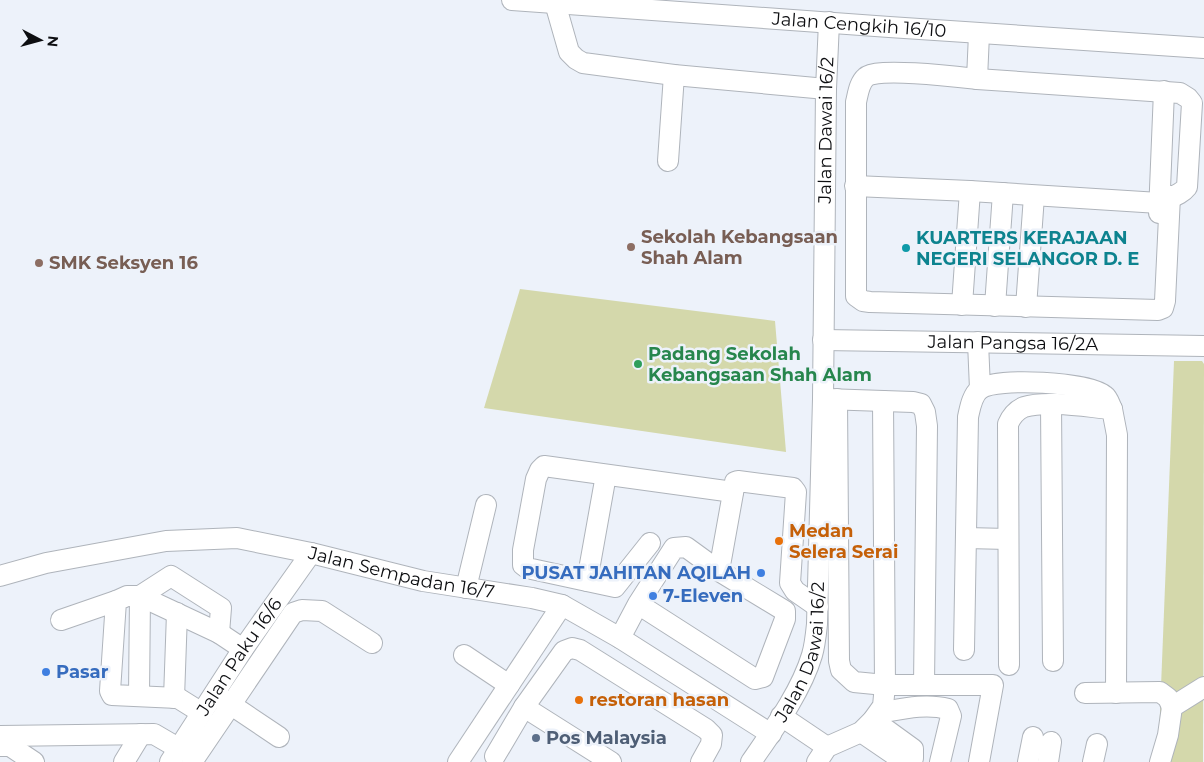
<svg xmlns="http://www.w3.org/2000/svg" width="1204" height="762" font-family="Montserrat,sans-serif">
  <rect width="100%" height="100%" fill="#edf2fa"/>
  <!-- green -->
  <g fill="#d4d8ab">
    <path d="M 520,289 L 775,321 L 786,452 L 484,408 Z"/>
    <path d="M 1174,361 L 1202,361 L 1204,364 L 1203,762 L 1158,762 Z"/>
  </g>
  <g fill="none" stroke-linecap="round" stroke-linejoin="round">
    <!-- minor casing -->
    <g stroke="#afb4bb" stroke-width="22">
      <g id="minor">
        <path id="s1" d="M 512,0 C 743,16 973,34 1204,48"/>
        <path d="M 555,3 L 569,52 L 576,59 L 583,63 L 674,75 L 826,89"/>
        <path d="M 979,34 L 977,79 C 959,77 876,67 866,77 C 859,83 858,94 856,102 L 856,296 L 863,301 L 870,302 L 1158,310 L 1163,308 L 1165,301 L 1170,196"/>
        <path d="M 668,161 L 674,75"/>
        <path d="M 855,186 L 970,191 L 1159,203 C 1169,197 1180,196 1187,187 L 1192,103 L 1188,98 L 1180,93 L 977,79"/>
        <path d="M 1159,213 L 1164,91"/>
        <path d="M 962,305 L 970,191"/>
        <path d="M 995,306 L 1003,193"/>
        <path d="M 1026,307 L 1034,196"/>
        <path id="s2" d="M 823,340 L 1204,346"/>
        <path d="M 978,342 L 980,389"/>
        <path d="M 825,399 L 913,402 L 921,404 L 925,412 L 927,426 L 924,685"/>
        <path d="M 837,399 L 839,661 L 841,670 L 854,682 L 885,685 L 993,685 L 979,762"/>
        <path d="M 1051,404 L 1053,661"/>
        <path d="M 606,475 L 587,581 L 615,587 L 650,543"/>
        <path d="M 966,538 L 1008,539"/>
        <path d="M 719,571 L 735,482 L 738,481 L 793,488 L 796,492 L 790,583 L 795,591 L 818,607"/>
        <path id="s3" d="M 0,576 L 46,563 L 166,541 L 237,538 L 311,553 L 423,581 L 532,598 L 562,605 L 620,638 L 771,734"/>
        <path d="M 587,581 L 527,568 L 523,565 L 523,550 L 536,479 L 540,470 L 544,466 L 733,492"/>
        <path d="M 466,588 L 486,505"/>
        <path d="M 61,620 L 116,601"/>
        <path d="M 620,638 L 638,604 L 674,548 L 686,547 L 719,571 L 785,611 L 785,619 L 763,677 L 755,679 L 638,604"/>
        <path d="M 964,650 L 968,417 C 970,408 972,395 980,389 C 996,377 1090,382 1105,396 C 1108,398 1110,405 1112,409"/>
        <path d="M 464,655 L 509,685"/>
        <path d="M 1009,665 L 1008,424 C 1011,417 1017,410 1024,407 C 1047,400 1087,407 1112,409 L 1117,435 L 1116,693"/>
        <path d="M 1085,693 L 1160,692 L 1168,698 L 1172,707"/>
        <path d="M 139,696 L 140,596 L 171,576 L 221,608 L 219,633"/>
        <path d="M 174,698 L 177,613"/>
        <path d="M 221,698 L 279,737"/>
        <path d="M 524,707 L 611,762"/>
        <path d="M 202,713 L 178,698 L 112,695 L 110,691 L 116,601 L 127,596 L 140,596 L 219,633 L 243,649"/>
        <path d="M 879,713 C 902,709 925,703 948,709 L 951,716 L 940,762"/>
        <path d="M 781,716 L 827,747"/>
        <path d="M 873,720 L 913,749 L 913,758 L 909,761 L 905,762"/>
        <path d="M 861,732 L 905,762"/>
        <path d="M 0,736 L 154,734 L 178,748"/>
        <path d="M 0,746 L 10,746 L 34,762"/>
        <path d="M 495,756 L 524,707 L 564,651 L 572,648 L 580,650 L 706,729 L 712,735 L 711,744 L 701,762"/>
        <path d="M 124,762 L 141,734"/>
        <path id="s4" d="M 170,762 L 243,649 L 311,553"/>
        <path d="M 192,762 L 293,613 L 302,610 L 322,611 L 372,643"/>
        <path d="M 458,762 L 562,605"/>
        <path id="s5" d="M 751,762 C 773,730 801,692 812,655 C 815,645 816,634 817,624 L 823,399 L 826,89 L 829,22"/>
        <path d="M 817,762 L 827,747 L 861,732 L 873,720 L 883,706 L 885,685 L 883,401"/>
        <path d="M 1028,762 L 1033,737"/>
        <path d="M 1048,762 L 1051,742"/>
        <path d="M 1093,762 L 1097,744"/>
        <path d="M 1160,762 L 1168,735 L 1172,707 L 1204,687"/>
      </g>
    </g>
    <!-- minor -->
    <use href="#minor" stroke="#fff" stroke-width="20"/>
  </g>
  <!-- markers -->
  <g fill="#8d6e63" stroke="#edf2fa" stroke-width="2">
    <circle cx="631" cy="247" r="5"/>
    <circle cx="39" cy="263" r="5"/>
  </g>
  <circle fill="#0f9aa8" stroke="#edf2fa" stroke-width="2" cx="906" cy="248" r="5"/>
  <circle fill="#2e9e5b" stroke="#edf2fa" stroke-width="2" cx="638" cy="364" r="5"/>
  <g fill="#e8710a" stroke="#edf2fa" stroke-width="2">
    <circle cx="779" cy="541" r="5"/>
    <circle cx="579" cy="700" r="5"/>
  </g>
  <g fill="#3f7fe0" stroke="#edf2fa" stroke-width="2">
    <circle cx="761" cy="573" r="5"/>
    <circle cx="653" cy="596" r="5"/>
    <circle cx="46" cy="672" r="5"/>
  </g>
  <circle fill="#5c6f8a" stroke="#edf2fa" stroke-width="2" cx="536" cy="738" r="5"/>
  <g text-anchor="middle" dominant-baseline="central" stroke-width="5" stroke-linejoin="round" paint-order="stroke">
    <!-- street labels -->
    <g font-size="18" fill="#0d0e11" stroke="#edf2fa">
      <text stroke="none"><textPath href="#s1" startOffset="348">Jalan Cengkih 16/10</textPath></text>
      <text stroke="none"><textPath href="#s5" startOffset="649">Jalan Dawai 16/2</textPath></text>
      <text stroke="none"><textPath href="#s2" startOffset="190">Jalan Pangsa 16/2A</textPath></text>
      <text stroke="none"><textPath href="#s3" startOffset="409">Jalan Sempadan 16/7</textPath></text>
      <text stroke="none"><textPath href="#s5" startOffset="124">Jalan Dawai 16/2</textPath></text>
      <text stroke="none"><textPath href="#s4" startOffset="126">Jalan Paku 16/6</textPath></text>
    </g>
    <!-- education labels -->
    <g font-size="18" font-weight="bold" fill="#785e54" stroke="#edf2fa" text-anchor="start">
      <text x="641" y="237">Sekolah Kebangsaan<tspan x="641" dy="21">Shah Alam</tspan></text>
      <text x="49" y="263">SMK Seksyen 16</text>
    </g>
    <!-- culture labels -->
    <g font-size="18" font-weight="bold" fill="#0d838f" stroke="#edf2fa" text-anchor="start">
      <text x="916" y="238">KUARTERS KERAJAAN<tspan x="916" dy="21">NEGERI SELANGOR D. E</tspan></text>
    </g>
    <!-- leisure labels -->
    <g font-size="18" font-weight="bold" fill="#27864d" stroke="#edf2fa" text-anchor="start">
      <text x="648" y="354">Padang Sekolah<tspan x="648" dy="21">Kebangsaan Shah Alam</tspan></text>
    </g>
    <!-- food labels -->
    <g font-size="18" font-weight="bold" fill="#c56008" stroke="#edf2fa" text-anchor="start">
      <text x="789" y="531">Medan<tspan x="789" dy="21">Selera Serai</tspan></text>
      <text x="589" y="700">restoran hasan</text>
    </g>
    <!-- shop labels -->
    <g font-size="18" font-weight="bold" fill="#366cbe" stroke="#edf2fa" text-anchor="start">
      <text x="751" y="573" text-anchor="end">PUSAT JAHITAN AQILAH</text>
      <text x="663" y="596">7-Eleven</text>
      <text x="56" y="672">Pasar</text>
    </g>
    <!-- service labels -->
    <g font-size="18" font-weight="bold" fill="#4e5e75" stroke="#edf2fa" text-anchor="start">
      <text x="546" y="738">Pos Malaysia</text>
    </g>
  </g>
  <!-- north arrow -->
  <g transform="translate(40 40) rotate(96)" stroke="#edf2fa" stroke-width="4" paint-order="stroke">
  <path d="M0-4L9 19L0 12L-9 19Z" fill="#0d0e11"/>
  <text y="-8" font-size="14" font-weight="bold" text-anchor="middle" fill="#0d0e11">N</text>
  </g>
</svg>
